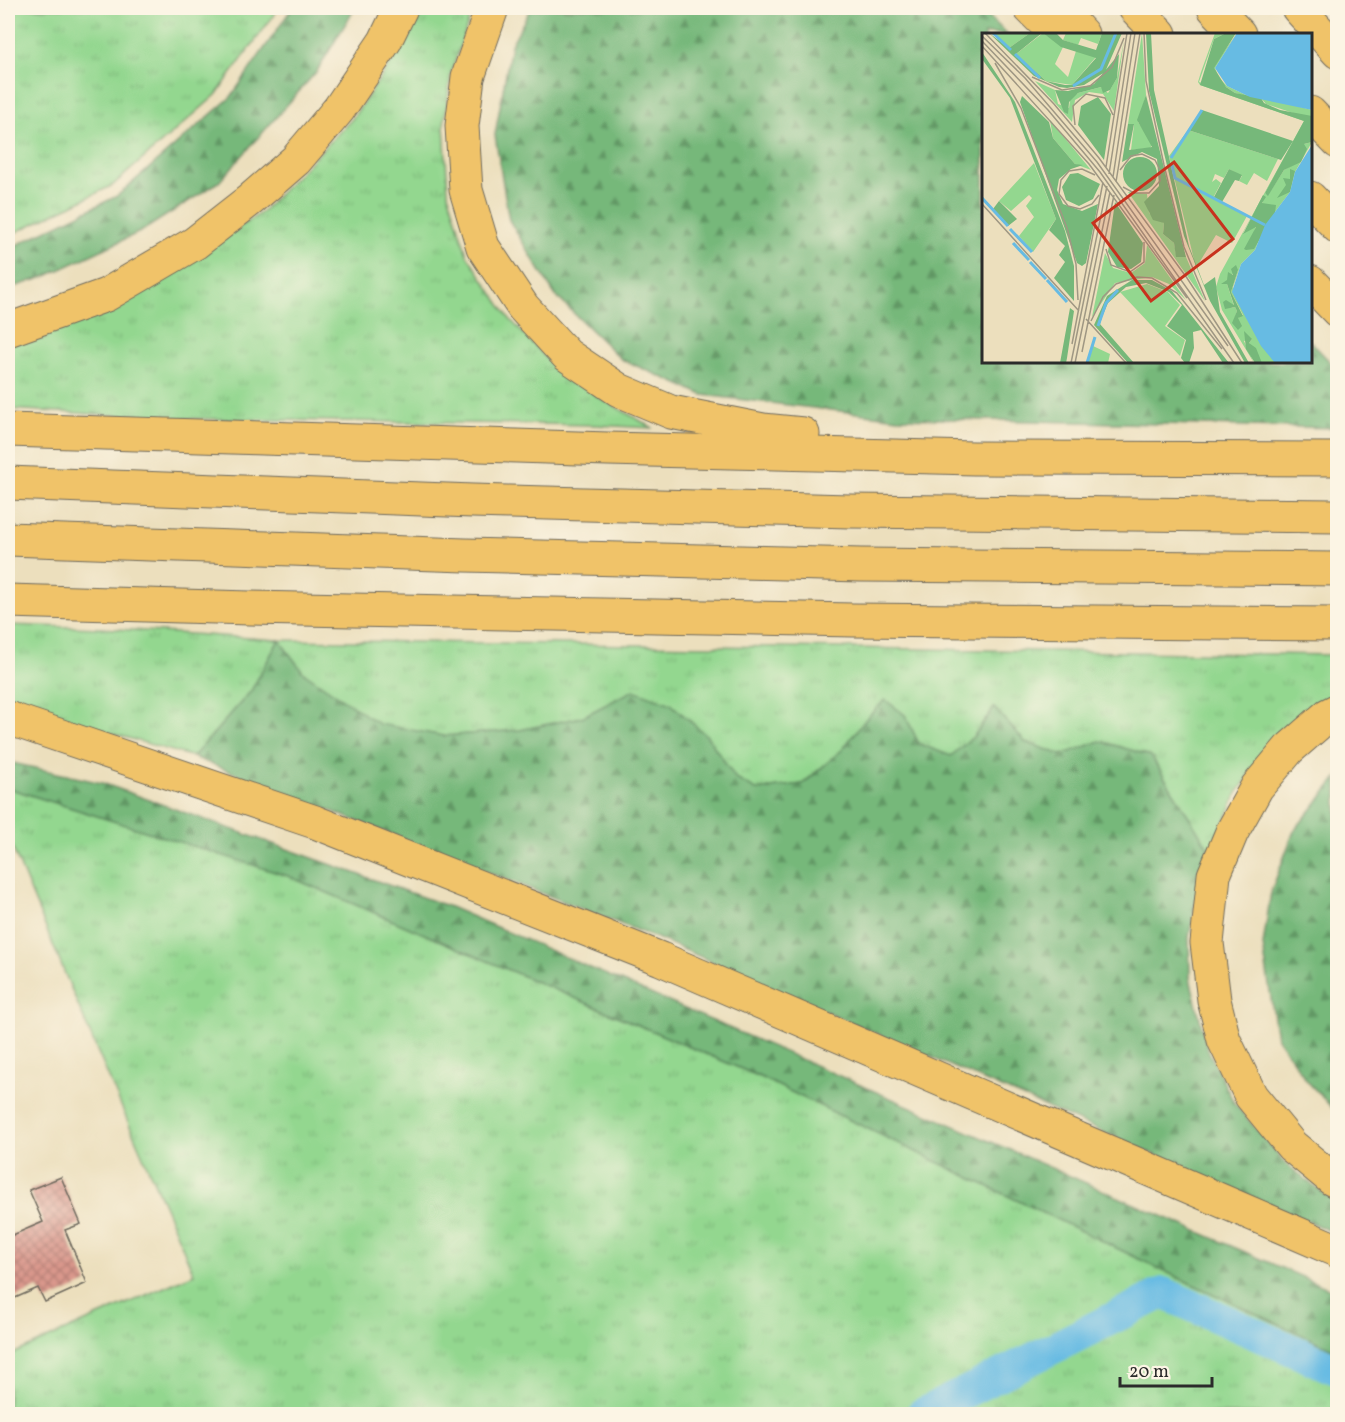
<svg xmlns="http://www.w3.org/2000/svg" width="1345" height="1422" font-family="Vollkorn,serif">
  <defs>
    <pattern id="grass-tufts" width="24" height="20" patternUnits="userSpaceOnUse" patternTransform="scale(1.5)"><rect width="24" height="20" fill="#93d78f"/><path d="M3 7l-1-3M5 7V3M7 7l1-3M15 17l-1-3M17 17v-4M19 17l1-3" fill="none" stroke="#7fb97c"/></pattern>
    <pattern id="forest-firs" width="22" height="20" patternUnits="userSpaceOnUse" patternTransform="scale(1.5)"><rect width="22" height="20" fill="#76b87a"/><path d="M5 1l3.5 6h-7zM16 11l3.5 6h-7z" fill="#619664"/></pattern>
    <pattern id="building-cross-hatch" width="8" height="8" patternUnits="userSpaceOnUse" patternTransform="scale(1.5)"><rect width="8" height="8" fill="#da988c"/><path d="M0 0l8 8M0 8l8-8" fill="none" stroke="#b17c73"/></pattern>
  </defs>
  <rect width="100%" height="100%" fill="#fcf5e5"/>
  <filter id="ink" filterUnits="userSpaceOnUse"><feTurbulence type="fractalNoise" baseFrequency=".0167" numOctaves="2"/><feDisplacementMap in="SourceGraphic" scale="12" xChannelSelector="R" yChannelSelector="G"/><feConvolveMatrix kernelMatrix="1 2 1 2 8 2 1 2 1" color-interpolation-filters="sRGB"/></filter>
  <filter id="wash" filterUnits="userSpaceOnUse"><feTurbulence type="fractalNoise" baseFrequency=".008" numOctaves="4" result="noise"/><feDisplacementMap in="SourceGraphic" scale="24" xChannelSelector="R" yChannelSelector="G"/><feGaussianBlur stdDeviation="1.35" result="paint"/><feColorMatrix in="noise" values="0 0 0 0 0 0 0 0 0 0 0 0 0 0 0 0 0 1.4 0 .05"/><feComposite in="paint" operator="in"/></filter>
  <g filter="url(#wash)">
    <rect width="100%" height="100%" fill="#ecdfbd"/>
    <!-- grass -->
    <g fill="url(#grass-tufts)" stroke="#5f815d" stroke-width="1.5">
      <path d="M 8,8 L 279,8 L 216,95 L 113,185 L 8,236 Z"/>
      <path d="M 420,8 L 473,8 L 451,73 L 444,125 L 448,193 L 467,255 L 509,318 L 555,368 L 600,398 L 653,428 L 595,425 L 164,418 L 8,409 L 8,345 L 146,290 L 262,212 L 352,119 L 400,50 Z"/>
      <path d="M 8,625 L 101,628 L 279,640 L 1337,655 L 1337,693 L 1332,696 L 1272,743 L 1237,793 L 1211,852 L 1151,756 L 1100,741 L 1062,755 L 1025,742 L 994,708 L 974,736 L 951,756 L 919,744 L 905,715 L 885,700 L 866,719 L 842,750 L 802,784 L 756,790 L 736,779 L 707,736 L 634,690 L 582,717 L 520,730 L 444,736 L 379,725 L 303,672 L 279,640 L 251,691 L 193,757 L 8,703 Z"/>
      <path d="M 8,788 L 288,876 L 758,1076 L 1181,1279 L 1337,1351 L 1338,1414 L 8,1414 L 8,1356 L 194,1274 L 96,1048 L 8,837 Z"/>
    </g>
    <!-- forest -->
    <g fill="url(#forest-firs)" stroke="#507252" stroke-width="1.5">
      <path d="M 292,8 L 355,8 L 317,71 L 219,182 L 142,231 L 44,277 L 8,289 L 8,249 L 117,196 L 231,97 Z"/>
      <path d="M 531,8 L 980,8 L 1007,34 L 984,34 L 984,362 L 1310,362 L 1311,342 L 1337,369 L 1337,428 L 899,418 L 703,395 L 621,359 L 555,295 L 509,220 L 495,135 L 511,45 Z"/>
      <path d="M 279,640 L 303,672 L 379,724 L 444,736 L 520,730 L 582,717 L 634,690 L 671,704 L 707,736 L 736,779 L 756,790 L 803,784 L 842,750 L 866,719 L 885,700 L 905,715 L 919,744 L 951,756 L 974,736 L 994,708 L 1025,742 L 1062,755 L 1100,741 L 1151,756 L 1211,852 L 1196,901 L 1189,937 L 1190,978 L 1207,1048 L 1234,1103 L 1286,1164 L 1337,1204 L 1337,1234 L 662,940 L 193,757 L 251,691 Z"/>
      <path d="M 8,762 L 102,783 L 450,907 L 1337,1292 L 1337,1351 L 1181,1279 L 758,1076 L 288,876 L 8,788 Z"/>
      <path d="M 1337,778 L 1337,1113 L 1308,1082 L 1277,1038 L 1263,945 L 1271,892 L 1294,831 Z"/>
    </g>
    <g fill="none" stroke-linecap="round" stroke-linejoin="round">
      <!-- canal -->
      <path stroke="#67bbe3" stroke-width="32" d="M 922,1414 L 1163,1293 L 1331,1367"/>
    </g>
    <g id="blocks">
      <!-- building -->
      <path fill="url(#building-cross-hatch)" d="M 61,1177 L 81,1224 L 65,1230 L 87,1283 L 45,1302 L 38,1288 L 8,1301 L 8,1237 L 43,1222 L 29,1190 Z"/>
    </g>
  </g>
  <g filter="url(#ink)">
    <use href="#blocks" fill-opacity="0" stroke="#6f6a5e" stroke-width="1.5"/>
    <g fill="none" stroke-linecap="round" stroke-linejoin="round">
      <!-- highway casing -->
      <g stroke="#6f6a5e" stroke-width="35">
        <g id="highway">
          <path d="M 492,8 L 468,77 L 462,126 L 466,190 L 483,247 L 523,307 L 567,355 L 619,390 L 671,412 L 763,430 L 803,434"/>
          <path d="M 1030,8 L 1056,34"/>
          <path d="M 1058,8 L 1082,34"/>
          <path d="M 1135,8 L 1160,34"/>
          <path d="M 1214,8 L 1239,34"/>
          <path d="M 1298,8 L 1338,52"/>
          <path d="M 1310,113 L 1338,142"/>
          <path d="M 1310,198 L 1338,227"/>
          <path d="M 1310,282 L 1338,311"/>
          <path d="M 8,330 L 106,295 L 195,243 L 250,200 L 296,160 L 339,109 L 385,41 L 401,8"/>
          <path d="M 8,430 L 608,449 L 974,458 L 1338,459"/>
          <path d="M 8,483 L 473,501 L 850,511 L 1338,516"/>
          <path d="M 8,539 L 465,555 L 861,565 L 1338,569"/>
          <path d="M 8,601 L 250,608 L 853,620 L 1338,624"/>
          <path d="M 1338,710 L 1328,715 L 1289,749 L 1257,787 L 1232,832 L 1214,875 L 1207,943 L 1214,1000 L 1224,1040 L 1251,1096 L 1292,1146 L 1332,1179 L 1338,1182"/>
          <path d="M 8,718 L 315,822 L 661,959 L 1338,1251"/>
        </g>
      </g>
      <!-- highway -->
      <use href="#highway" stroke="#f0c369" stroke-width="33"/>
    </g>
  </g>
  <!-- overview -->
  <g transform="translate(982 33)">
    <rect width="330" height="330" fill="#ecdfbd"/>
    <path d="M 11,0 L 48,0 L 27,15 ZM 61,0 L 81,14 L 73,31 L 86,44 L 94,18 L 114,24 L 90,52 L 64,48 L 34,21 ZM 84,0 L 120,0 L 116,11 L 99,5 L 96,12 L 81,7 ZM 160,0 L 164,62 L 156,89 L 171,111 L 168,115 L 149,117 L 152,92 L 146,91 ZM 233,0 L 244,0 L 232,6 L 217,49 L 321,86 L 323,90 L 283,160 L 286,162 L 302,137 L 320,127 L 322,111 L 330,109 L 313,139 L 308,159 L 283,192 L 273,217 L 259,231 L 251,254 L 293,330 L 280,330 L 267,310 L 270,306 L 262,308 L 272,330 L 240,277 L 234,254 L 238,241 L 322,88 L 218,52 L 216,49 L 219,39 ZM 282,162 L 280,171 L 286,172 L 289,182 L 279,204 L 273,211 L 268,211 L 274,193 L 261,200 ZM 256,237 L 249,259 L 261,282 L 252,287 L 255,278 L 253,274 L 248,275 L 252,273 L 245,251 L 246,245 ZM 255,0 L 233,35 L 237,45 L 245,53 L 268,64 L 279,64 L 330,77 L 330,83 L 323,84 L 284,71 L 279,65 L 268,64 L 253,60 L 244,54 L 236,46 L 232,36 L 232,33 ZM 142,7 L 132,78 L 121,61 L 107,59 L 93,67 L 90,89 L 53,48 L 73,57 L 76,71 L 87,75 L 88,66 L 96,60 L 119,54 L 126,60 L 135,45 ZM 68,87 L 109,137 L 93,131 L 71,105 ZM 206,97 L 296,126 L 285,148 L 272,140 L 265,152 L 257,148 L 260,143 L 247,136 L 242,145 L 233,141 L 230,149 L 234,146 L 239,150 L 231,165 L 265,183 L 250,210 L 234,202 L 214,235 L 187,123 ZM 52,130 L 74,186 L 51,219 L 37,203 L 52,184 L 44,173 L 50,165 L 47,162 L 29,178 L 17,168 ZM 146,159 L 165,161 L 167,180 L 182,190 L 181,201 L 192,210 L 194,221 L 204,224 L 223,268 ZM 165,212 L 204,267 L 187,251 L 170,244 L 133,250 L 110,284 L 123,220 L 131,235 L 149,240 L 163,230 ZM 165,251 L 186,259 L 198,272 L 183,293 L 203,307 L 198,323 L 138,259 ZM 111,313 L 128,321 L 126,330 L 106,330 Z" fill="#93d78f" fill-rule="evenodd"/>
    <path d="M 7,0 L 27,15 L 48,0 L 60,0 L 34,21 L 64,48 L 83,52 L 90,52 L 114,25 L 79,14 L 61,0 L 74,0 L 81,7 L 114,17 L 120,0 L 140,0 L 123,39 L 102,52 L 85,55 L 77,54 L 52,43 ZM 164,0 L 169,0 L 172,57 L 207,213 L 222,252 L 233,244 L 238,279 L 267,330 L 263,330 L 228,268 L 202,203 L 167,58 ZM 244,0 L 254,0 L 232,35 L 244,54 L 253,60 L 279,65 L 282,70 L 298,77 L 330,83 L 330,109 L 322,111 L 325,116 L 319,129 L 302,137 L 286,163 L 283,160 L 322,88 L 218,52 L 232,6 ZM 0,19 L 33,69 L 83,198 L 92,233 L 92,268 L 72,245 L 83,229 L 77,222 L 83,213 L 67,197 L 74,186 L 28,65 L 0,26 ZM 137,21 L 135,45 L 128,57 L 121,60 L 119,54 L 96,60 L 87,69 L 86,81 L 82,79 L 73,57 L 86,58 L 112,51 ZM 164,62 L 204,224 L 194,224 L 192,210 L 181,201 L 182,190 L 171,187 L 162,169 L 177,153 L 175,126 L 160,119 L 140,129 L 146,91 L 152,91 L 147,117 L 170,114 L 155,87 ZM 40,63 L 67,89 L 71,105 L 93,131 L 101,132 L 89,136 L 77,146 L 75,157 L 81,171 L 100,178 L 116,171 L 104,230 L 100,233 L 95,230 L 38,69 ZM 116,64 L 129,81 L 122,127 L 96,92 L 99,73 ZM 220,77 L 311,108 L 299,127 L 206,97 ZM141 141a17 17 0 1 1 34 0a17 17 0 1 1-34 0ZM 247,136 L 260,142 L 257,148 L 253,147 L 240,169 L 232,164 ZM 308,136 L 313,138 L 308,159 L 295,165 L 304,152 L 301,145 L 308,146 ZM 96,140 L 118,151 L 111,166 L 97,173 L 84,167 L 80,154 L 88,141 ZM 281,162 L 284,164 L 280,170 L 294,172 L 293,180 L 272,216 L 264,217 L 262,216 L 274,194 L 261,201 ZM 17,168 L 35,186 L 26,193 L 11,176 ZM 133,169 L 161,210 L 159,229 L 149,236 L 135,234 L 126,219 ZM 254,232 L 256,237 L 249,259 L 261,283 L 256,285 L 260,293 L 256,297 L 250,290 L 255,278 L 253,274 L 243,276 L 241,269 L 244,267 L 252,272 L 245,251 L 239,251 L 245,247 L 246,239 L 251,242 L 249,236 ZM 150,247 L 170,247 L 190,258 L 247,330 L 241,330 L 219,297 L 211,299 L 212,315 L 207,330 L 203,330 L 199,325 L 204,307 L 185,293 L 200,272 L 187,259 L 164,250 L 144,254 L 126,270 L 120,284 L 118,291 L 152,330 L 146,330 L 112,292 L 125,263 ZM 88,275 L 92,278 L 85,325 L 84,330 L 78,330 ZM 262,298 L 270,306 L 267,310 L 274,315 L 280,330 L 273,330 L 264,316 Z" fill="#76b87a"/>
    <path d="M 255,0 L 330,0 L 330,77 L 268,64 L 245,53 L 233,35 ZM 330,112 L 330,326 L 329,330 L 293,330 L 279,313 L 250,259 L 259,231 L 273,217 L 283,192 L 308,159 L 313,139 Z" fill="#67bbe3"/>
    <path fill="none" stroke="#67bbe3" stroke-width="3" d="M 11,0 L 29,17M 33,21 L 58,45M 91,53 L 119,36 L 134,0M 189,125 L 220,77M 190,132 L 193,145 L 283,192M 0,165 L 26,193M 28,196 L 50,219M 31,210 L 47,227M 48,229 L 64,246M 65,247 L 85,269M 116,293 L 124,270 L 136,257M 105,330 L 113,304"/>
    <path fill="none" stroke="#9f9783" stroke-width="1.5" d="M 3,0 L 72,71 L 117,125 L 205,245 L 260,330M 162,0 L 164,48 L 182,132 L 202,214 L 224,267M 0,3 L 43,45 L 115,129 L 246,313M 0,8 L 66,77 L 118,139 L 252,330M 0,13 L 107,131 L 205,265M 13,30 L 39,75 L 85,195 L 94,231 L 96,267M 50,44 L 80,57 L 108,53 L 130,34 L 142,5M 93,92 L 91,73 L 104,61 L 123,65 L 131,82M 124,134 L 145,0M 138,137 L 149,123 L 160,121 L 173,127 L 178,137 L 178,148 L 167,160 L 152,160 L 141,154M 127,141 L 149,0M 113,142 L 100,136 L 87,138 L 79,147 L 77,161 L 86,173 L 98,176 L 110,171 L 117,162M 131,144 L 153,0M 134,149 L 158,0M 0,171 L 97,278M 124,216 L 129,232 L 148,239 L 162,229 L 162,209M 104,286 L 144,330M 109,288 L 121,264 L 134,251 L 155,244 L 170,245 L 195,260 L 240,316M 90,311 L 121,149M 100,319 L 132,162M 89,330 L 125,153M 93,330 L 128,159"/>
    <path fill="#c8321e" fill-opacity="0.15" stroke="#c8321e" stroke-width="3" d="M 192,129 L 251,206 L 169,268 L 111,190 Z"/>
    <rect width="330" height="330" fill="none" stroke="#2b2b2b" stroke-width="3"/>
  </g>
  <!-- margin -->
  <rect width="1345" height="1422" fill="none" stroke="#fcf5e5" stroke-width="30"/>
  <!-- scale -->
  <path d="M1120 1377v9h92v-9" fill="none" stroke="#2b2b2b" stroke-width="3"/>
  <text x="1129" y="1377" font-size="18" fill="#2b2b2b" stroke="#fcf5e5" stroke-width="4.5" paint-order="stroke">20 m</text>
</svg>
